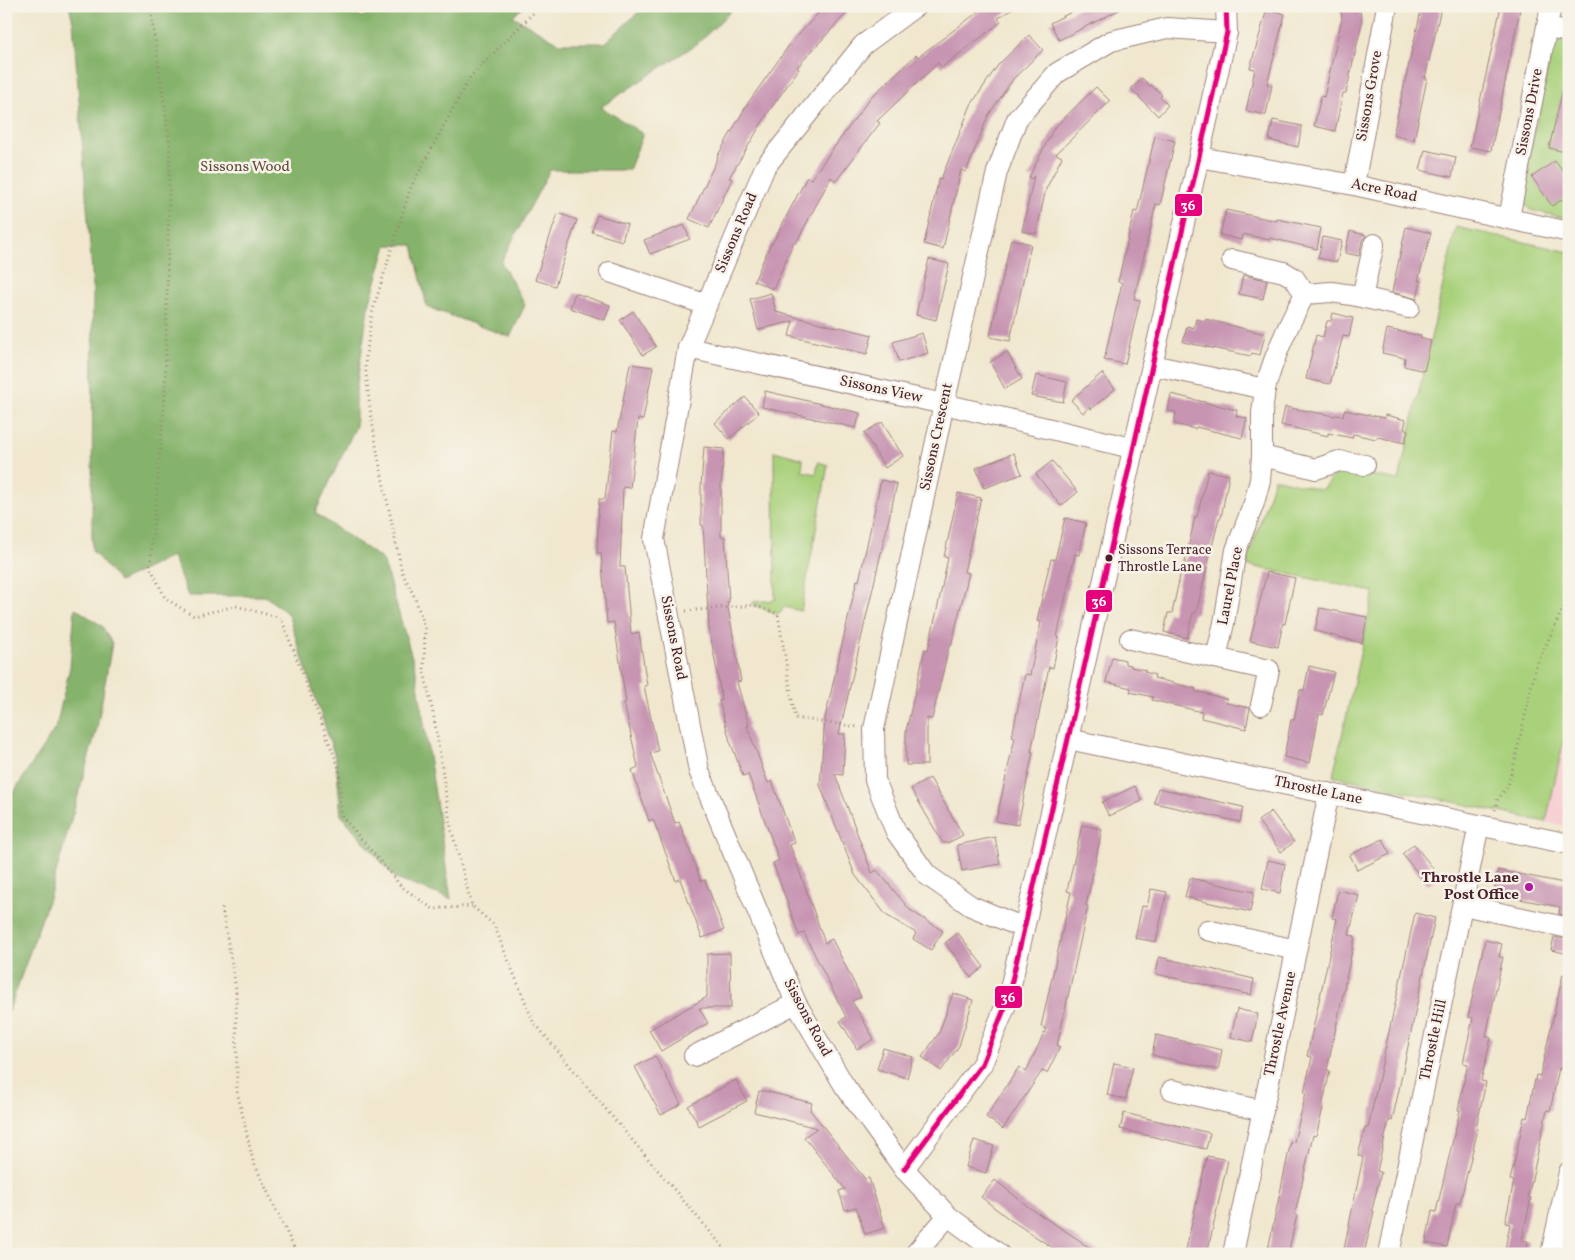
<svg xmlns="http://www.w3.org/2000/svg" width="1575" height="1260" font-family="Vollkorn,serif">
  <rect width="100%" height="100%" fill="#f7f3e8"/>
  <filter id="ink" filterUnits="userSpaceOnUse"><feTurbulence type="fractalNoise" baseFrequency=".02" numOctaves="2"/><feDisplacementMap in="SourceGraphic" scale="10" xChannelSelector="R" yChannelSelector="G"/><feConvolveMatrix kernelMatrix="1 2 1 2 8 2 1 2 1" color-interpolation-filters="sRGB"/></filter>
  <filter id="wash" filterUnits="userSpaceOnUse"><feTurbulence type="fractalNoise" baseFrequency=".0096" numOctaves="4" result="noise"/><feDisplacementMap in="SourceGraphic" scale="20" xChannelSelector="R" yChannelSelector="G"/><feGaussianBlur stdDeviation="1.12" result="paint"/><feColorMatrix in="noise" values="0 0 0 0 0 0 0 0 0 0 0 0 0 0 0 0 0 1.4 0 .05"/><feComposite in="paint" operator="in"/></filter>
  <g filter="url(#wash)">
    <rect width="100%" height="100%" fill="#f0e7ce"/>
    <!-- built -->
    <path fill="#f7cfd3" d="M 1569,715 L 1569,827 L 1546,822 Z"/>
    <!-- green -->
    <g fill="#a9d17c" stroke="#7a7854">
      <path d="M 1554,40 L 1569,42 L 1569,219 L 1530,210 L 1520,200 Z"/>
      <path d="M 1456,227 L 1569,252 L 1569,715 L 1546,822 L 1333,776 L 1374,592 L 1246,565 C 1255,535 1266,508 1274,478 L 1321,490 L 1339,470 L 1399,480 Z"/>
      <path d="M 774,451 L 803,459 L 802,471 L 816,474 L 818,462 L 828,465 L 801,611 L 785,607 L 778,614 L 754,605 L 753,602 L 775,600 Z"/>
    </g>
    <!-- forest -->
    <g fill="#86b36c" stroke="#68694c">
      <path d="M 69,6 L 346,6 L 362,17 L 380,6 L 525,6 L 513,16 L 559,43 L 605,43 L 645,6 L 736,6 L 698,43 L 601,107 L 643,134 L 629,170 L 550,170 L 501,262 L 525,305 L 510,337 L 427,307 L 413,245 L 387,245 L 368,308 L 356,390 L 356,426 L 315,513 L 383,560 L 416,671 L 451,899 L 396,879 L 341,815 L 336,760 L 288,614 L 265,596 L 188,596 L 172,556 L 119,582 L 92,550 L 93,285 L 73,21 Z"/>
      <path d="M 75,608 L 102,626 L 112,643 L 97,728 L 49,898 L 6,1019 L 6,808 L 12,795 L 56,727 L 70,667 Z"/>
    </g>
    <g id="blocks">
      <!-- building -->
      <g fill="#c794b2">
        <path d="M 825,6 L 853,6 L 797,67 L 799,69 L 769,111 L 729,178 L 732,179 L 709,228 L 689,219 L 718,157 L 717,157 L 748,103 L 790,44 Z"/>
        <path d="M 986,6 L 1017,6 L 998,18 L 1001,22 L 942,67 L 938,63 L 877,121 L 880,123 L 836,181 L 831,177 L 796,243 L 794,242 L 773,289 L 754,281 L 771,243 L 772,244 L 807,177 L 811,179 L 870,98 L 916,55 L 918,57 Z"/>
        <path d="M 1083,6 L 1127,6 L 1059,40 L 1050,23 Z"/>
        <path d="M 1340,6 L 1359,6 L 1362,22 L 1346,93 L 1343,93 L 1335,131 L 1314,126 L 1321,96 L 1324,97 L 1342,18 Z"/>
        <path d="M 1422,6 L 1441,8 L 1425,78 L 1427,79 L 1414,140 L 1393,135 Z"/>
        <path d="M 1501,6 L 1520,9 L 1491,151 L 1470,147 Z"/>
        <path d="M 1267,9 L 1285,14 L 1267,84 L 1272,85 L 1266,115 L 1246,111 L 1255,69 L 1250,68 Z"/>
        <path d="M 1029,35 L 1043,50 L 1013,79 L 988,116 L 966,172 L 961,170 L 943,249 L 924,244 L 939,178 L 941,179 L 971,105 L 998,65 Z"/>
        <path d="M 1142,78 L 1150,86 L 1151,85 L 1162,95 L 1160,97 L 1168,105 L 1158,116 L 1131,89 Z"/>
        <path d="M 1096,87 L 1110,101 L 1056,154 L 1062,157 L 1046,189 L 1036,234 L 1022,231 L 1034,176 L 1031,179 L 1029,177 L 1054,128 Z"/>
        <path d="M 1563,88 L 1569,89 L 1569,153 L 1549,148 Z"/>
        <path d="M 1273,120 L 1302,126 L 1298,147 L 1269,140 Z"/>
        <path d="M 1155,136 L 1175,141 L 1160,205 L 1156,204 L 1134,299 L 1140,300 L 1125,364 L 1104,360 L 1122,283 L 1118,282 L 1134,211 L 1137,212 Z"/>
        <path d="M 1425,150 L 1456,157 L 1452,177 L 1420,170 Z"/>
        <path d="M 1555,161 L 1569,180 L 1569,195 L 1552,206 L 1532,177 Z"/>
        <path d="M 1226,210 L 1277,221 L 1277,219 L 1321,228 L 1317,249 L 1270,238 L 1269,240 L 1243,234 L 1242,240 L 1220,235 Z"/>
        <path d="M 558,213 L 577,220 L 555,286 L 535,280 Z"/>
        <path d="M 597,215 L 627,224 L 622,241 L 592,232 Z"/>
        <path d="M 684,225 L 690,239 L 650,254 L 644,240 Z"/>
        <path d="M 1406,227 L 1431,233 L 1418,281 L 1421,281 L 1417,299 L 1392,292 Z"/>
        <path d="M 1350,231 L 1366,235 L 1362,241 L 1359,256 L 1345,253 Z"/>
        <path d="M 1323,237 L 1342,241 L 1337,262 L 1318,258 Z"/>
        <path d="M 1011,239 L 1031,244 L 1010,341 L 990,337 Z"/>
        <path d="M 929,259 L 949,264 L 936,320 L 916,315 Z"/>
        <path d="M 1243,275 L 1267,280 L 1263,299 L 1239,294 Z"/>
        <path d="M 575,293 L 610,305 L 605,320 L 570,308 Z"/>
        <path d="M 771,293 L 776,312 L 840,328 L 840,327 L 872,335 L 867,354 L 789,336 L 793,321 L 758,330 L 750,299 Z"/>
        <path d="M 633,311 L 656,347 L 643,355 L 620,320 Z"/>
        <path d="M 1333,313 L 1353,318 L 1349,337 L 1343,336 L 1330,384 L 1306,379 L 1316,335 L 1323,337 L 1327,321 L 1331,321 Z"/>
        <path d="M 1196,319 L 1205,321 L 1205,319 L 1265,334 L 1260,355 L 1252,353 L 1251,356 L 1183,342 L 1187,326 L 1194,328 Z"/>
        <path d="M 1387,329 L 1421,336 L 1420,338 L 1431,341 L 1424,371 L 1404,366 L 1405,358 L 1382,353 Z"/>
        <path d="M 922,333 L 928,353 L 899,362 L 893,342 Z"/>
        <path d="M 1007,352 L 1022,379 L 1005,389 L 990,362 Z"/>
        <path d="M 630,364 L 653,367 L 643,420 L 638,419 L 630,488 L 623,487 L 620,567 L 625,567 L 631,634 L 639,632 L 647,686 L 644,686 L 658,751 L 650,753 L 675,823 L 679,822 L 701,881 L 705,880 L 724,930 L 702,938 L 680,879 L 676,881 L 653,819 L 649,821 L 632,770 L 638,767 L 624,703 L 626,702 L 614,622 L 607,623 L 601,553 L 597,553 L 599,499 L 605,499 L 613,431 L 617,432 Z"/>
        <path d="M 1102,373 L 1115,389 L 1091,409 L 1090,407 L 1083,413 L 1071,400 Z"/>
        <path d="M 1036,375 L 1067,382 L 1063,402 L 1031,396 Z"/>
        <path d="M 765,391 L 860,413 L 856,428 L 762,407 Z"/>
        <path d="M 1171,394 L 1237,410 L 1236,416 L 1247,418 L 1242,438 L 1196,427 L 1195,429 L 1174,424 L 1176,412 L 1168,411 Z"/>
        <path d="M 745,397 L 759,413 L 729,439 L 715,423 Z"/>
        <path d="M 1285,407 L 1335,416 L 1336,415 L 1343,416 L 1344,410 L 1385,418 L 1385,415 L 1406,420 L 1404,429 L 1408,430 L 1405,443 L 1377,437 L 1376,439 L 1353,434 L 1352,438 L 1328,433 L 1328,436 L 1281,425 Z"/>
        <path d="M 882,422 L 903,456 L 885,468 L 864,433 Z"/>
        <path d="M 704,447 L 724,449 L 721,486 L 721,537 L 725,537 L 729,602 L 727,602 L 741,681 L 737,682 L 749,726 L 747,726 L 768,783 L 772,781 L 789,828 L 795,843 L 790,845 L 825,943 L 832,939 L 861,997 L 852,1001 L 874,1039 L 857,1049 L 840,1021 L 846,1017 L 804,933 L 799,935 L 773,863 L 779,860 L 748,774 L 743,776 L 730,741 L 719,701 L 722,700 L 709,627 L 703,525 L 701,525 L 701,486 Z"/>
        <path d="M 1014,453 L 1022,474 L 984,488 L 976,468 Z"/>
        <path d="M 1052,461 L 1078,492 L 1061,506 L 1036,474 Z"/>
        <path d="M 1208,471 L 1229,475 L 1221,518 L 1219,518 L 1196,613 L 1193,613 L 1187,638 L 1164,632 L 1168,613 L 1172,613 L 1182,567 L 1184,567 L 1195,517 L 1197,517 Z"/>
        <path d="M 881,480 L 897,484 L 839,734 L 845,734 L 843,775 L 835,774 L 872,873 L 877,870 L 910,910 L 943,931 L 931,950 L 913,939 L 916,933 L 886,915 L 855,875 L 820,785 L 825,718 L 857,580 L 859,581 Z"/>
        <path d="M 958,493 L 981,498 L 964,572 L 969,573 L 951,646 L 949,646 L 932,719 L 927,718 L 927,765 L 906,765 L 906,731 L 925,649 L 928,650 L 939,601 L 948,558 L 944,557 Z"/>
        <path d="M 1065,518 L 1086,523 L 1079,555 L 1075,554 L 1057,637 L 1059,637 L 1053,668 L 1049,667 L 1031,752 L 1033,752 L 1018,825 L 996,821 L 1015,737 L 1012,736 L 1025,674 L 1030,675 L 1041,622 L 1037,621 L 1047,575 L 1051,559 L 1055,560 Z"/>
        <path d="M 1267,572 L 1295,578 L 1285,624 L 1283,623 L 1278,647 L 1250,641 Z"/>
        <path d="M 1320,608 L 1367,617 L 1362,643 L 1315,631 Z"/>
        <path d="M 1112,657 L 1125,660 L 1125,664 L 1131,665 L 1131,667 L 1145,670 L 1145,672 L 1155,675 L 1154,678 L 1196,689 L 1195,691 L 1227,699 L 1226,703 L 1250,708 L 1246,729 L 1201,718 L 1202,712 L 1152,700 L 1153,697 L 1130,692 L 1131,688 L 1106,682 Z"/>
        <path d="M 1309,666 L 1334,672 L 1323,715 L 1319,714 L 1310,763 L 1284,757 L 1291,720 L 1294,720 L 1300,690 L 1304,690 Z"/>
        <path d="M 930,778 L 963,835 L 948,843 L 943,843 L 911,789 Z"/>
        <path d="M 1135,786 L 1142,801 L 1109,816 L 1102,802 Z"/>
        <path d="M 1158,788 L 1243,807 L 1240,822 L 1154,803 Z"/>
        <path d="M 1271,811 L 1294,842 L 1281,852 L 1258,821 Z"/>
        <path d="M 1082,825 L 1102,829 L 1086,906 L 1088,906 L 1057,1046 L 1060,1047 L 1047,1073 L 1042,1071 L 1003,1129 L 986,1117 L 1019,1067 L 1026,1072 L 1046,1029 L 1041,1027 L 1071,892 L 1067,891 Z"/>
        <path d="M 995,837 L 1000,864 L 962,871 L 957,845 Z"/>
        <path d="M 1383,839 L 1390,854 L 1357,870 L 1350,855 Z"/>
        <path d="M 1414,844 L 1439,876 L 1428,885 L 1402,854 Z"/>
        <path d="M 1268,860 L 1285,864 L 1280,893 L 1262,889 Z"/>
        <path d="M 1498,870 L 1569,884 L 1569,916 L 1559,914 L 1560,907 L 1494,894 Z"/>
        <path d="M 1190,878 L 1254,892 L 1250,912 L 1185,897 Z"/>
        <path d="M 1151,889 L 1167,892 L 1156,942 L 1135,938 L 1142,906 L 1147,907 Z"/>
        <path d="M 1338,890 L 1359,895 L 1349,935 L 1355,936 L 1327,1070 L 1330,1071 L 1322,1107 L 1323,1108 L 1316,1136 L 1313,1135 L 1295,1214 L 1297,1215 L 1288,1254 L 1267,1254 L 1291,1141 L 1294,1142 L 1306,1093 L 1304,1093 L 1312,1057 L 1307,1056 L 1337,919 L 1332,918 Z"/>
        <path d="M 1415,913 L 1435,918 L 1398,1094 L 1392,1121 L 1389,1120 L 1377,1171 L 1381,1172 L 1372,1210 L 1374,1211 L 1364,1254 L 1343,1254 L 1363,1157 L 1358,1156 L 1365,1128 L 1368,1128 Z"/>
        <path d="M 958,933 L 984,967 L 971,977 L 945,943 Z"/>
        <path d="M 1554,937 L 1569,940 L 1569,954 L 1551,950 Z"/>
        <path d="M 1485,940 L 1502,944 L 1499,957 L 1503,957 L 1486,1036 L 1491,1038 L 1481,1081 L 1486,1082 L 1476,1128 L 1478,1129 L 1460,1203 L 1456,1203 L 1447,1247 L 1426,1243 L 1432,1211 L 1436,1212 L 1460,1110 L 1458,1110 L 1468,1064 L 1463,1063 L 1473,1018 L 1468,1017 Z"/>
        <path d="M 730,953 L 731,1008 L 699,1008 L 708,1023 L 661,1051 L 649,1030 L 707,997 L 707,954 Z"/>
        <path d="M 1159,957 L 1254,979 L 1251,995 L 1156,974 Z"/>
        <path d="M 1563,974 L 1569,975 L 1569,1046 L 1564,1070 L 1559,1068 L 1550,1111 L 1547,1110 L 1528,1197 L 1531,1198 L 1522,1240 L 1528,1241 L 1525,1254 L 1504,1254 L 1510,1224 L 1505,1223 L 1514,1181 L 1510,1180 L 1514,1164 L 1524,1117 L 1527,1118 L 1536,1075 L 1540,1076 Z"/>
        <path d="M 953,993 L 973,1000 L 959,1046 L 941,1071 L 922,1057 L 939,1033 Z"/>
        <path d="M 1237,1009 L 1258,1014 L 1252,1042 L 1231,1037 Z"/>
        <path d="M 1156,1035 L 1222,1050 L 1218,1070 L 1152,1055 Z"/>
        <path d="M 883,1048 L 913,1057 L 907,1078 L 877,1069 Z"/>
        <path d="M 655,1056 L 681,1104 L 661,1115 L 635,1067 Z"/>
        <path d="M 1114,1063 L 1133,1067 L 1126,1099 L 1107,1095 Z"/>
        <path d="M 736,1080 L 747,1101 L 699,1126 L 688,1106 Z"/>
        <path d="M 759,1091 L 765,1091 L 812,1103 L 810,1110 L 865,1179 L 869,1178 L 885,1228 L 865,1234 L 856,1207 L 845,1210 L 839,1191 L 845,1189 L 804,1137 L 817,1128 L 754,1112 Z"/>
        <path d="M 1124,1113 L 1210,1133 L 1206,1149 L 1120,1129 Z"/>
        <path d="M 974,1140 L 994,1146 L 986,1173 L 966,1167 Z"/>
        <path d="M 1207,1156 L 1228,1160 L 1207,1254 L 1185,1254 Z"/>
        <path d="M 995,1180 L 1030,1208 L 1082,1242 L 1082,1243 L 1102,1254 L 1062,1254 L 1009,1219 L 981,1197 Z"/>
      </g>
    </g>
  </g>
  <g filter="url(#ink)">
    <use href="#blocks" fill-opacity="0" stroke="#9d837c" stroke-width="1"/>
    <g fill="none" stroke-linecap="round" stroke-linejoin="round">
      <!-- minor casing -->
      <g stroke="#9d837c" stroke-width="22">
        <g id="minor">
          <path d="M 916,6 L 863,45 L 765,167 L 688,348 L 654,539 L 699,771 L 796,1003 L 844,1085 L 904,1169 L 948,1216 L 999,1254"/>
          <path d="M 1547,28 L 1569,32"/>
          <path d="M 1199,157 L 1354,185 L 1569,232"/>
          <path d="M 1354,185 L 1387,6"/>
          <path d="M 1509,218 L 1551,6"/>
          <path d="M 1232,260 L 1284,272 L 1294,278 L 1305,294"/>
          <path d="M 610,272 L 707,305"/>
          <path d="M 1305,294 L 1331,292 L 1352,295 L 1409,308"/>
          <path d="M 1362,297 L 1374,244"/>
          <path d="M 688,348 L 944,404 L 1132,448"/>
          <path d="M 1152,365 L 1265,389 C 1274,355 1288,325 1305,294"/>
          <path d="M 1262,456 L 1316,469 L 1339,461 L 1365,465"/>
          <path d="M 1130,639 L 1269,670 L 1261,705"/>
          <path d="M 1216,658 L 1224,623 L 1236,550 L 1254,503 L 1260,480 L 1262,456 L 1262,413 L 1265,389"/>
          <path d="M 1068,739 L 1569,844"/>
          <path d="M 1463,905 L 1569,928"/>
          <path d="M 1024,928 L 971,906 L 927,875 L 896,832 L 875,780 L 874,729 L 944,404 L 997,172 L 1017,119 L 1057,73 L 1111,41 L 1167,28 L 1227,32"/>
          <path d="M 1207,930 L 1296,950"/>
          <path d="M 694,1056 L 796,1003"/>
          <path d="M 1172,1090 L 1263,1111"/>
          <path d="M 904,1169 L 982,1064 L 1007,1002 L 1068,739 L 1227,32 L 1226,6"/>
          <path d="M 915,1254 L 948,1216"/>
          <path d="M 1233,1254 L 1329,793"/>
          <path d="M 1389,1254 L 1479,825"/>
          <path d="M 1551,1254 L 1569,1172"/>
        </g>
      </g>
      <!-- path -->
      <g stroke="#9d837c" stroke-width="3" stroke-dasharray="1 4" stroke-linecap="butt">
        <path d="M 150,6 L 170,144 L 165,395 L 150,566 L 165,598 L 194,616 L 236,606 L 281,618 L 339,768 L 341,815 L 402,887 L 433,909 L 472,906"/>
        <path d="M 540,6 L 470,77 L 410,189 L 372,313 L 365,365 L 370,408 L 378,457 L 402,572 L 415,598 L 425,628 L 424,670 L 435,723 L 451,828 L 472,906 L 494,925 L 533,1021 L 598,1100 L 729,1254"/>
        <path d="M 686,611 L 754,605 L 778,614 L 795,718 L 858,727"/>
        <path d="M 1495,810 L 1498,799 L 1508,786 L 1515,760 L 1536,666 L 1569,596"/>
        <path d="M 222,908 L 236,989 L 237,1091 L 253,1161 L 297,1254"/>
      </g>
      <!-- minor -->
      <use href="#minor" stroke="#fff" stroke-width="20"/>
      <!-- bus-1 casing -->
      <g stroke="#f7f3e8" stroke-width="9">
        <path id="bus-1" d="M 904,1169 L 982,1064 L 1007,1002 L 1068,739 L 1227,32 L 1226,6"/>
      </g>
      <!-- bus-1 -->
      <use href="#bus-1" stroke="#e5007d" stroke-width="5"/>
    </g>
  </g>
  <!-- markers -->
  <circle fill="#4a1f2b" stroke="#f7f3e8" stroke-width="2" cx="1109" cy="558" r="4.5"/>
  <circle fill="#b5179e" stroke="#f7f3e8" stroke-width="2" cx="1529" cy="887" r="5"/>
  <g text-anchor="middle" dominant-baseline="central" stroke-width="5" stroke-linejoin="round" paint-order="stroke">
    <!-- bus labels -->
    <g font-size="14" fill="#4a1f2b" stroke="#f7f3e8" text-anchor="start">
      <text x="1118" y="550">Sissons Terrace<tspan x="1118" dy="17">Throstle Lane</tspan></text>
    </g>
    <!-- street labels -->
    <g font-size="15" fill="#4a1f2b" stroke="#f7f3e8">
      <text transform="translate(1370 96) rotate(-80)">Sissons Grove</text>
      <text transform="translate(1530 112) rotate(-79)">Sissons Drive</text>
      <text transform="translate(1384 191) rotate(12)">Acre Road</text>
      <text transform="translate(737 233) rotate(-67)">Sissons Road</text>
      <text transform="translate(881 390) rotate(12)">Sissons View</text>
      <text transform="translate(937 437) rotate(-78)">Sissons Crescent</text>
      <text transform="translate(1231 586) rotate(-79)">Laurel Place</text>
      <text transform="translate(673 638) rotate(79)">Sissons Road</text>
      <text transform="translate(1318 791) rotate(12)">Throstle Lane</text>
      <text transform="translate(807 1018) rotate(62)">Sissons Road</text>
      <text transform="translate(1281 1024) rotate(-78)">Throstle Avenue</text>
      <text transform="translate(1434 1040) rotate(-78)">Throstle Hill</text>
    </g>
    <!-- park labels -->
    <g font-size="15" fill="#624c3f" stroke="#f7f3e8">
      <text x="245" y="167">Sissons Wood</text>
    </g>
    <!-- poi labels -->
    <g font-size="15" font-weight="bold" fill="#4a1f2b" stroke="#f7f3e8" text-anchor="end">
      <text x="1519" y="878">Throstle Lane<tspan x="1519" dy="17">Post Office</tspan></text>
    </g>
  </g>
  <g stroke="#f7f3e8" stroke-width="2">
    <rect x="1174" y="193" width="29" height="24" rx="5" fill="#e5007d"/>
    <rect x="1085" y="589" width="28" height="24" rx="5" fill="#e5007d"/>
    <rect x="994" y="985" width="29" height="24" rx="5" fill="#e5007d"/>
  </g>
  <g font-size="14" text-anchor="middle" font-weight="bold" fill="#fff">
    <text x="1188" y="210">36</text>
    <text x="1099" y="606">36</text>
    <text x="1008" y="1002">36</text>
  </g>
  <!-- margin -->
  <rect width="1575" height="1260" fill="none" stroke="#f7f3e8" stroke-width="25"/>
</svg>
